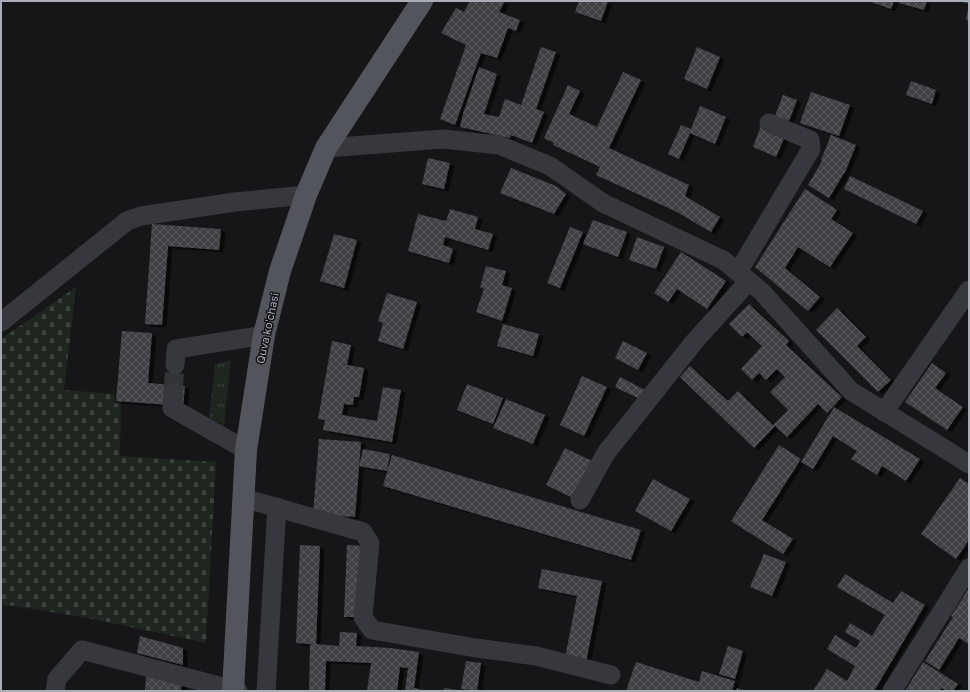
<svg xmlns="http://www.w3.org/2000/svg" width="970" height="692" font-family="'Golos Text',sans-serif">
  <defs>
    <pattern id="grass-tufts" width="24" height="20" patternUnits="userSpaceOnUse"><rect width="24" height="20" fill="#1e261f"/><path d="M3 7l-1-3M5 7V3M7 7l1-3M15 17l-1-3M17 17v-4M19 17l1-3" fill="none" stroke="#3c433d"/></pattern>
    <pattern id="cemetery-stones" width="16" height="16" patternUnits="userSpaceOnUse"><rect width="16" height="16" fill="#1e261f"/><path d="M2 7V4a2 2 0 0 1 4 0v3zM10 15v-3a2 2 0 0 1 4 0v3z" fill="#3c433d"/></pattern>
    <pattern id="building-cross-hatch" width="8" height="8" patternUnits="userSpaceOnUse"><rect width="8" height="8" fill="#404145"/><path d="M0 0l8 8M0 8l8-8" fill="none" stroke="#595a5e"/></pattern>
    <filter id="shadow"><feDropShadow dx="4.5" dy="2.5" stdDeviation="0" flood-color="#0009"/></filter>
  </defs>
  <rect width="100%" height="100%" fill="#161618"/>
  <!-- grass -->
  <path fill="url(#grass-tufts)" d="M 231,360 L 224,425 L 209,418 L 215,364 Z"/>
  <!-- cemetery -->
  <path fill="url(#cemetery-stones)" d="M 76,287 L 64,390 L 115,394 L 114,403 L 121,404 L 120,456 L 216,462 L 206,643 L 93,619 L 1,604 L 1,339 Z"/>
  <!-- building -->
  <g fill="url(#building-cross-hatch)" filter="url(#shadow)">
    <path d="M 470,1 L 505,1 L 499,12 L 520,20 L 516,31 L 508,28 L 497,58 L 481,53 L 455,125 L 440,119 L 466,45 L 441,33 L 456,8 L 464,12 Z"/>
    <path d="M 579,1 L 608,1 L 601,21 L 575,12 Z"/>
    <path d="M 868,1 L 894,1 L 891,9 Z"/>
    <path d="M 899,1 L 927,1 L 924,10 L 899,3 Z"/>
    <path d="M 959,1 L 969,1 L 969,4 Z"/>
    <path d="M 968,9 L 969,10 L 969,21 L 966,20 Z"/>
    <path d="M 541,47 L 556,52 L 536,109 L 544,112 L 532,143 L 511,135 L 510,138 L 460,127 L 463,114 L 479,67 L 497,74 L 484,114 L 499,117 L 505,99 L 521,105 Z"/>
    <path d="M 697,47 L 720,57 L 707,89 L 684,79 Z"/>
    <path d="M 623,72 L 641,80 L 609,148 L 689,185 L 685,196 L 720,217 L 711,232 L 677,212 L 596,175 L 600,167 L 553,145 L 554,143 L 544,138 L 568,85 L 580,91 L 569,114 L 597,127 Z"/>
    <path d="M 911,81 L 936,90 L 932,104 L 906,95 Z"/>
    <path d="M 811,92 L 850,105 L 839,136 L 800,123 Z"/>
    <path d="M 783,95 L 797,100 L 789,121 L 775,116 Z"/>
    <path d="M 700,106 L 726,117 L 715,144 L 690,133 L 679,159 L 668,154 L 681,125 L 691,129 Z"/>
    <path d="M 761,126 L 785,136 L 776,157 L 753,147 Z"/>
    <path d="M 831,135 L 856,145 L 846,170 L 829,198 L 808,185 L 822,161 L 821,160 Z"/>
    <path d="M 428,158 L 450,163 L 444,189 L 422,184 Z"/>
    <path d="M 511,168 L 556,186 L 566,194 L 554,214 L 500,193 Z"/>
    <path d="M 850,176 L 923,211 L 916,224 L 844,189 Z"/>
    <path d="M 805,189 L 837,210 L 831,219 L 853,233 L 830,267 L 798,247 L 785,268 L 820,297 L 808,311 L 755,267 Z"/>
    <path d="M 450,209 L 478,217 L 475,229 L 493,234 L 488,250 L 445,237 L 443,245 L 453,249 L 449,263 L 408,251 L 418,214 L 446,221 Z"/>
    <path d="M 593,220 L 627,232 L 618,257 L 583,244 Z"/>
    <path d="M 152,224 L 221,229 L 219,250 L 168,246 L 162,325 L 145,324 Z"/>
    <path d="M 570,227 L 583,232 L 560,288 L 547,283 Z"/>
    <path d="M 334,234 L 357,240 L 344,288 L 320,281 Z"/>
    <path d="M 637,237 L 664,247 L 656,269 L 629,260 Z"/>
    <path d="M 681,252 L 726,281 L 707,309 L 677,289 L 668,302 L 654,293 Z"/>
    <path d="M 486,266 L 506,271 L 502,285 L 512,288 L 502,321 L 476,312 L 484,289 L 480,287 Z"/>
    <path d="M 387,293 L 417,302 L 403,349 L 378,341 L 383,323 L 378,321 Z"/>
    <path d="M 749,304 L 789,341 L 786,345 L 842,397 L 827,413 L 818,404 L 787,437 L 775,426 L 754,448 L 680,377 L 690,366 L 728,401 L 738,391 L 773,425 L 788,410 L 770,392 L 785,377 L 777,369 L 766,380 L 759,373 L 752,380 L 741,369 L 762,346 L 747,332 L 742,337 L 729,324 Z"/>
    <path d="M 837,308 L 866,337 L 857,346 L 891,380 L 878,392 L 816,330 Z"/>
    <path d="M 503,324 L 539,334 L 533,356 L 497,346 Z"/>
    <path d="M 122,331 L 152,333 L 148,383 L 185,386 L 183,406 L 116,401 Z"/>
    <path d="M 332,341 L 351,345 L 347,365 L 364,368 L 359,397 L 354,397 L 353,405 L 344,404 L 342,415 L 377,421 L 383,387 L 401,390 L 392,442 L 323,430 L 325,420 L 318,419 Z"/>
    <path d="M 623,341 L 647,353 L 638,370 L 615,358 Z"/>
    <path d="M 932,363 L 946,373 L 935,388 L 963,407 L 947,430 L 905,402 Z"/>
    <path d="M 582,376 L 607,387 L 584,436 L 560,425 Z"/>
    <path d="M 620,377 L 645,390 L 640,399 L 615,387 Z"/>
    <path d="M 467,384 L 503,398 L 493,424 L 457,410 Z"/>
    <path d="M 506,399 L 545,415 L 533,444 L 493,428 Z"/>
    <path d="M 834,407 L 920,459 L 906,481 L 882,466 L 877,475 L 851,459 L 857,451 L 833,436 L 813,469 L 801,462 Z"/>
    <path d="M 319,439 L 361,442 L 355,517 L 313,514 Z"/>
    <path d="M 779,445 L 801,459 L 762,520 L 793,539 L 783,554 L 731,521 Z"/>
    <path d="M 565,448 L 596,463 L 577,500 L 546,485 Z"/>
    <path d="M 363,449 L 390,454 L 387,471 L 359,466 Z"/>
    <path d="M 392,455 L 641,530 L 631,560 L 383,486 Z"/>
    <path d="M 960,478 L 969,484 L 969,540 L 956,559 L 921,534 Z"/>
    <path d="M 653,479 L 690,499 L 671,531 L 635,511 Z"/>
    <path d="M 300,545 L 320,546 L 316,644 L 339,646 L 340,632 L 357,633 L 356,646 L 390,648 L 419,652 L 414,688 L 427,691 L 405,691 L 408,668 L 400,667 L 397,691 L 367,691 L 371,663 L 326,661 L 325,691 L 309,691 L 310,644 L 296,643 Z"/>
    <path d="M 347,545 L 365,546 L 362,617 L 344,617 Z"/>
    <path d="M 764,554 L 786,562 L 772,596 L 750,587 Z"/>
    <path d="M 542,569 L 602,581 L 586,662 L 565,658 L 577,596 L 538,588 Z"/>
    <path d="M 845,574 L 893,603 L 901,591 L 925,605 L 874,691 L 813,691 L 827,669 L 847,681 L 855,666 L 827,649 L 835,635 L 856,648 L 860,641 L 845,632 L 850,623 L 872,636 L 885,615 L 837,587 Z"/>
    <path d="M 969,588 L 969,644 L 959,638 L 939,670 L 925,661 L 953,617 L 951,616 Z"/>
    <path d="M 140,636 L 183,648 L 183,665 L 137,653 Z"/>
    <path d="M 728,646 L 743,651 L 735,679 L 719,674 Z"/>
    <path d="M 466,661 L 481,663 L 477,691 L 461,689 Z"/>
    <path d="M 636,662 L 699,682 L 702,671 L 735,681 L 732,691 L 626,691 Z"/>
    <path d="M 923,662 L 958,684 L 953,691 L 947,691 L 942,688 L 939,691 L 905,691 Z"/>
    <path d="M 146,677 L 182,681 L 181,691 L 145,691 Z"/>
    <path d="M 444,688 L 457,690 L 457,691 L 443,691 Z"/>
    <path d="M 737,688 L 747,691 L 736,691 Z"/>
  </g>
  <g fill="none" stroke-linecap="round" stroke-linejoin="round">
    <!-- minor-tunnel -->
    <path stroke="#333438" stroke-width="19" stroke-dasharray="19 10" stroke-linecap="butt" d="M 173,392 L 175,365"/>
    <!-- minor -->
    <g stroke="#37383d" stroke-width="19">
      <path d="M 326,148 L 443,139 L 499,145 L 550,166 L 603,203 L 723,260 L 762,292 L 851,391 L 969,464"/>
      <path d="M 738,272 L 811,149 L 810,140 L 769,123"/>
      <path d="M 1,322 L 127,221 L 141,216 L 235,202 L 306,195"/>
      <path d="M 175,365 L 176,349 L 264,335"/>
      <path d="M 173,392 L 172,408 L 246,450"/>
      <path d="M 884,412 L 969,290"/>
      <path d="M 243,498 L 363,532 L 370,543 L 363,617 L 372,630 L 476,648 L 536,656 L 611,675"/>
      <path d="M 580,500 L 606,453 L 694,342 L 749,281"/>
      <path d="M 55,691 L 57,679 L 82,650 L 238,691"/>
      <path d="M 266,691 L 277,507"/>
      <path d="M 892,691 L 969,568"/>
    </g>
    <!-- major -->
    <path stroke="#53555c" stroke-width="22" d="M 233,691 L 246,450 L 264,335 L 280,271 L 306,195 L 326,148 L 422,1"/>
  </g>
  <g text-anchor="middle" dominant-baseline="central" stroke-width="3" stroke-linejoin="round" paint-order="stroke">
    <!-- street labels -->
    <g font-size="11" fill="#a8adb8" stroke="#111113">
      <text transform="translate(267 328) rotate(-78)">Quva ko'chasi</text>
    </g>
  </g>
  <!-- border -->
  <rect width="970" height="692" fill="none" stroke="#a8adb8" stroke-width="4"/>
</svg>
